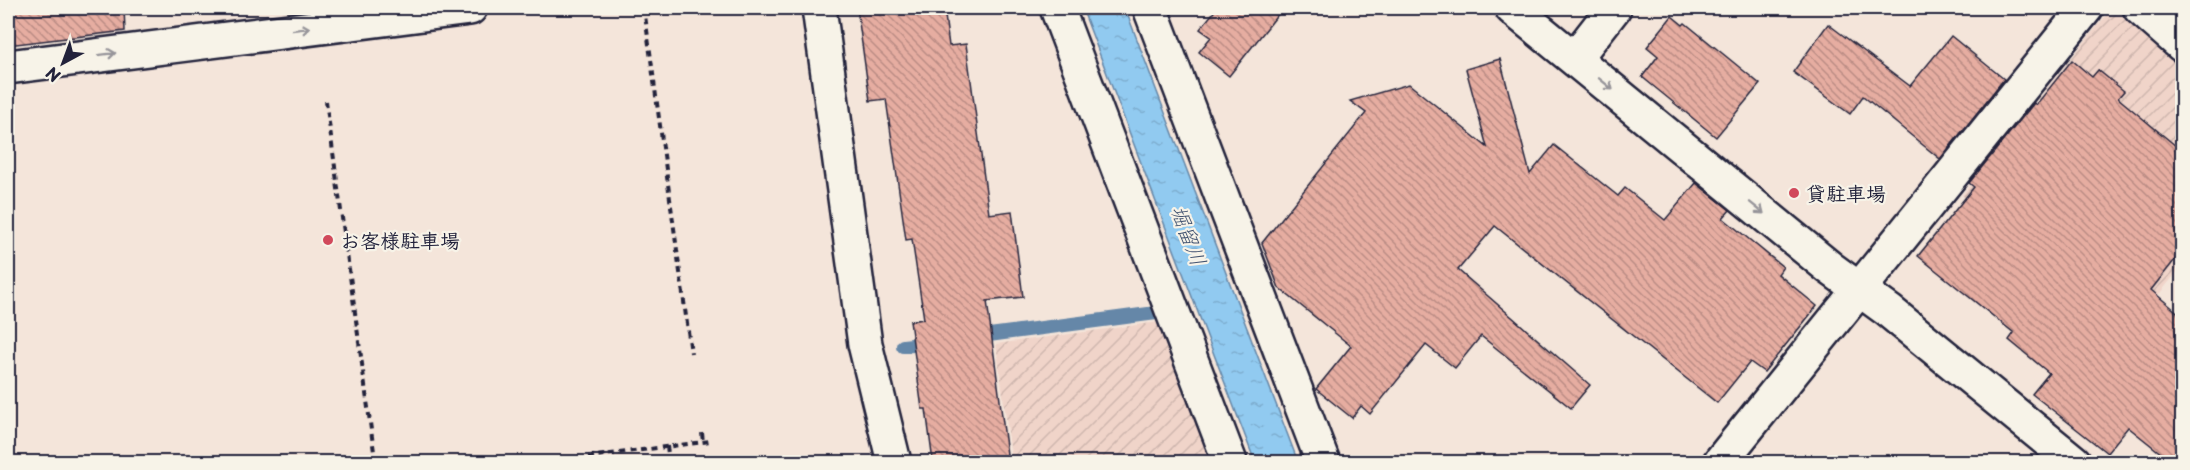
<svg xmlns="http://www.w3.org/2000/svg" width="2190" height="470" font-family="'Playpen Sans','Klee One',sans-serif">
  <defs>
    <pattern id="industrial-furrows" width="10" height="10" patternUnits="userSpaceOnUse" patternTransform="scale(1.5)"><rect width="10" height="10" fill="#f0d4c9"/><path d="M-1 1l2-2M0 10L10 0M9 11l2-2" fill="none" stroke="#ceb6ae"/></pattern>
    <pattern id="water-ripples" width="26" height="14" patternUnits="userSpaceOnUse" patternTransform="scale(1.5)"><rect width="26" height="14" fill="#91caf0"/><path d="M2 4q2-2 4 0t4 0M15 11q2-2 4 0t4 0" fill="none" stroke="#7dadcf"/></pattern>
    <pattern id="building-back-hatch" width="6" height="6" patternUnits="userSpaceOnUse" patternTransform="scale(1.5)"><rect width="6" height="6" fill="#e6ada1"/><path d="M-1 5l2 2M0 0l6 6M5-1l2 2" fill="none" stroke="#ba8c84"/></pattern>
  </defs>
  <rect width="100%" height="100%" fill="#f4e5da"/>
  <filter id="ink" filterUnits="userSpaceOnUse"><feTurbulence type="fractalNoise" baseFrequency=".0167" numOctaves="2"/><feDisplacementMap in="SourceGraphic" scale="12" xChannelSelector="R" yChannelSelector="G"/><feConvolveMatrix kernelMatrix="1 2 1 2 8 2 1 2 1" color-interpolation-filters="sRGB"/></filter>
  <g filter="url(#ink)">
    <!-- industrial -->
    <g fill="url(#industrial-furrows)">
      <path d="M 2120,13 L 2182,68 L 2182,266 L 2128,332 L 1962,195 L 2107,14 Z"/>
      <path d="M 1159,322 L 1213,462 L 1012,462 L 996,344 Z"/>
    </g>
    <!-- water -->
    <path fill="url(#water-ripples)" stroke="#6587a8" stroke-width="1.5" d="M 1082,8 L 1125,8 L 1298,462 L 1255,462 Z"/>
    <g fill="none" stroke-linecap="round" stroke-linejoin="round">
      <!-- stream -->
      <g stroke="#6587a8" stroke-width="14">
        <path d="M 974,337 L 1156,313"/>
        <path d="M 903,346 L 931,343"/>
      </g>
    </g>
    <!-- building -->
    <g fill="url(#building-back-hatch)" stroke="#22223b" stroke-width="1.5">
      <path d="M 8,8 L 124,8 L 125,31 L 8,45 Z"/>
      <path d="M 857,8 L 944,8 L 949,46 L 966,44 L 989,214 L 1012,211 L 1023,297 L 987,301 L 1008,462 L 933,462 L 926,409 L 922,409 L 910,321 L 924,319 L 912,239 L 906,240 L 886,99 L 870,101 Z"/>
      <path d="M 1217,8 L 1283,8 L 1229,76 L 1199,52 L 1211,37 L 1200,29 Z"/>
      <path d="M 1672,16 L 1683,25 L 1685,23 L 1760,84 L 1716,137 L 1642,77 L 1658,56 L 1647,47 Z"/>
      <path d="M 1828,24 L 1910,86 L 1951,36 L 2004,79 L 1940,159 L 1863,96 L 1850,114 L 1793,72 Z"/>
      <path d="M 1500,59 L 1530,174 L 1554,145 L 1618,196 L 1625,188 L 1665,220 L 1696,183 L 1730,210 L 1723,218 L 1783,267 L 1778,274 L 1817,306 L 1764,372 L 1750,362 L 1717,403 L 1495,226 L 1458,270 L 1590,385 L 1571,408 L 1481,336 L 1455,368 L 1426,345 L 1370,414 L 1361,406 L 1352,418 L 1316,389 L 1351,346 L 1279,288 L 1262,243 L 1366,113 L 1350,101 L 1409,84 L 1487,147 L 1466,69 Z"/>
      <path d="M 2072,60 L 2092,77 L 2098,70 L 2124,91 L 2118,98 L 2182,151 L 2182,251 L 2151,290 L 2182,316 L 2182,462 L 2172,462 L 2128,427 L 2107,453 L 2069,423 L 2032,394 L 2049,373 L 2009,340 L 2014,333 L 1918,256 L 1974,187 L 1969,183 L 2034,103 L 2036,105 Z"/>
    </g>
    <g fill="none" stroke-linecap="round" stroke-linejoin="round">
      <!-- minor casing -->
      <g stroke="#22223b" stroke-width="38">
        <g id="minor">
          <path d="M 819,8 L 865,344 L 894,462"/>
          <path d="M 1057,8 L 1230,462"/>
          <path d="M 1150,8 L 1323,462"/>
          <path d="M 1512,8 L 1830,268 L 1889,311 L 2074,462"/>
          <path d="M 2140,8 L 2182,45"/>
          <path d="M 1575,58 L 1614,8"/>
          <path d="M 8,67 L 470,8"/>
          <path d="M 1720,462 L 2086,8"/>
        </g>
      </g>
      <!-- path -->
      <g stroke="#22223b" stroke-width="4" stroke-dasharray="6 4.5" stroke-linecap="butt">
        <path d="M 644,8 L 691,353"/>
        <path d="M 326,101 L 375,459"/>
        <path d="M 702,433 L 703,442"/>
        <path d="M 667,446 L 669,462"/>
        <path d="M 588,457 L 711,441"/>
      </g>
      <!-- minor -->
      <use href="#minor" stroke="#f7f3e8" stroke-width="33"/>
    </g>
    <!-- one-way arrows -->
    <defs><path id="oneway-shaft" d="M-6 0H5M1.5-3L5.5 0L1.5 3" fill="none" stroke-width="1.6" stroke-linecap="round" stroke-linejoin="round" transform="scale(1.5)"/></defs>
    <g stroke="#97959a">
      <use href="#oneway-shaft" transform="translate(301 29) rotate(-7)"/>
      <use href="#oneway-shaft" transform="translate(107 54) rotate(-7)"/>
      <use href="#oneway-shaft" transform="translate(1606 84) rotate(39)"/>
      <use href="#oneway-shaft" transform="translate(1757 208) rotate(39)"/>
    </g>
  </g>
  <!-- markers -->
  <g fill="#d1495b" stroke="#f7f3e8" stroke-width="2">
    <circle cx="1794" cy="193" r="6"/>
    <circle cx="328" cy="240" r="6"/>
  </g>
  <g text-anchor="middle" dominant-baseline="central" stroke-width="4.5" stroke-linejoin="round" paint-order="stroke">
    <!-- poi labels -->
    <g font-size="20" font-weight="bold" fill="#22223b" stroke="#f7f3e8" text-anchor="start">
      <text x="1806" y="193">貸駐車場</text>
      <text x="340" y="240">お客様駐車場</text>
    </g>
    <!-- water labels -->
    <g font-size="21" font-style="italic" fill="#435471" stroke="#f7f3e8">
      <text transform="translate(1190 235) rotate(69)">堀留川</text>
    </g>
  </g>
  <!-- margin -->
  <rect width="2190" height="470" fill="none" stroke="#f7f3e8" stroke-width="30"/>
  <rect x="15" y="15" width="2160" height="440" fill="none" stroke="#22223b" stroke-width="2" filter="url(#ink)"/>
  <!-- north arrow -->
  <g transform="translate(63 63) rotate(221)" stroke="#f7f3e8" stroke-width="4.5" paint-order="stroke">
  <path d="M0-4.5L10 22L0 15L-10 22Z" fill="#22223b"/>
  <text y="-9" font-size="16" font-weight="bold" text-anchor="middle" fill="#22223b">N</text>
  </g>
</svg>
